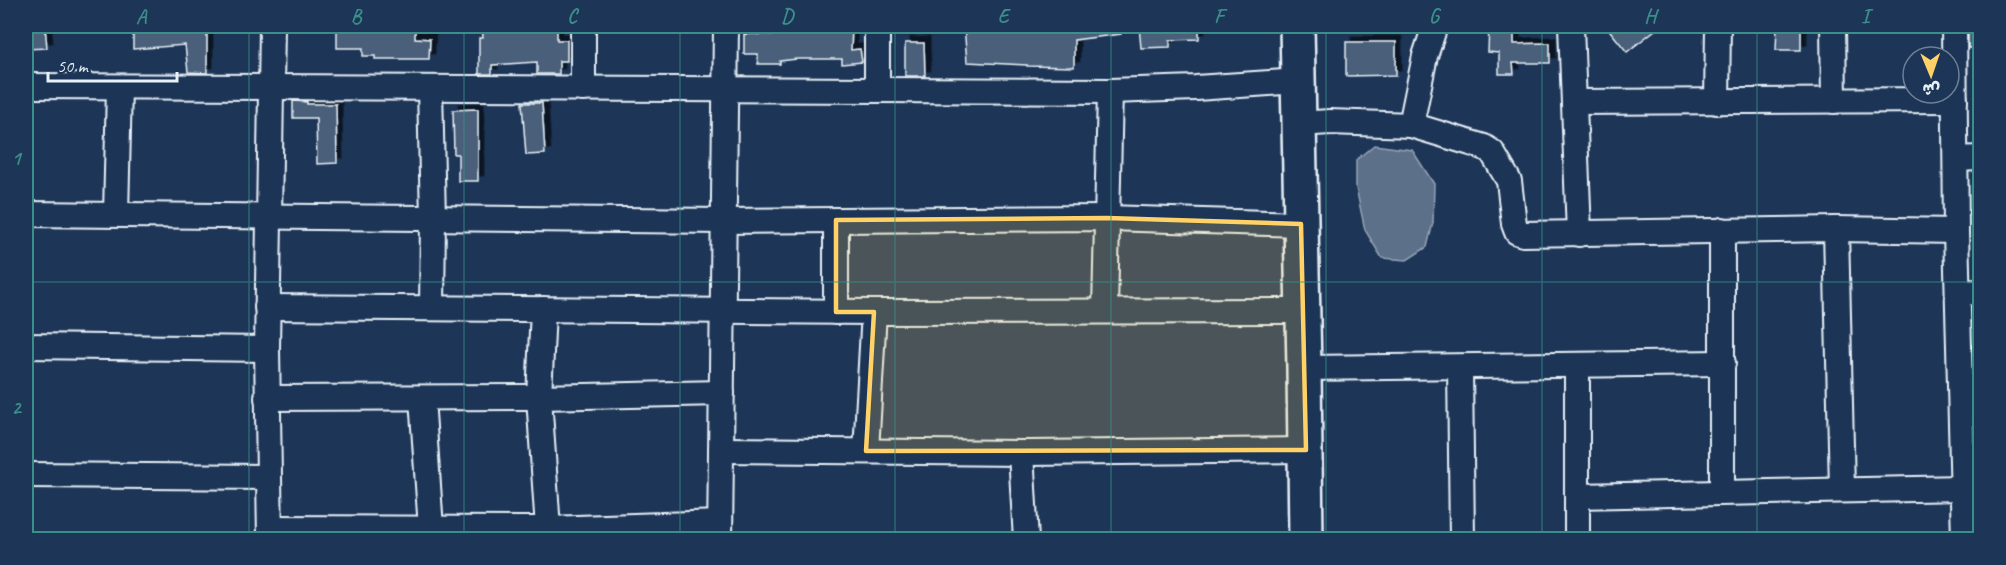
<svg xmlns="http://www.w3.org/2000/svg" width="2006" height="565" font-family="Caveat,'Playpen Sans Arabic',sans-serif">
  <defs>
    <filter id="shadow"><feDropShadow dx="5.5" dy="-5.5" stdDeviation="0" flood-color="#0009"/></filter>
  </defs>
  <rect width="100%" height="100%" fill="#1d3557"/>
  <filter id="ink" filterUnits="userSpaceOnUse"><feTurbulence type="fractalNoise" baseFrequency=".0167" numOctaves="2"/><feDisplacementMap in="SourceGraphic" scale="12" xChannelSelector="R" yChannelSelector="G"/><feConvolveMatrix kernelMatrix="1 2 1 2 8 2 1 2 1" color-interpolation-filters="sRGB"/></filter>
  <g filter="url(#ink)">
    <!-- water -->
    <path fill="#5d7089" stroke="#95a4b5" stroke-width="1.5" d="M 1374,145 L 1412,150 L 1434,184 L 1433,223 L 1427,247 L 1407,260 L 1382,258 L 1365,230 L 1356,188 L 1356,160 Z"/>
    <!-- building -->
    <g fill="#495e7a" stroke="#e8f1f8" stroke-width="1.5" filter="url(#shadow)">
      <path d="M 45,26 L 47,48 L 26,49 L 26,27 Z"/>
      <path d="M 142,26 L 207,26 L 207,73 L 188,72 L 185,45 L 133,49 L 133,33 L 143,33 Z"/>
      <path d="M 377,26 L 415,26 L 415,38 L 430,39 L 429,59 L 375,59 L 375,56 L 363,56 L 363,48 L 337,48 L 337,27 L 377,28 Z"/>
      <path d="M 482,26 L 557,26 L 557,40 L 567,40 L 567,61 L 559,61 L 559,74 L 537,74 L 537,62 L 492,65 L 492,74 L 479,74 L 479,38 L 483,38 Z"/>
      <path d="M 782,26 L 852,26 L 851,50 L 860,49 L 862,62 L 842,64 L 842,59 L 797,59 L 780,61 L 780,64 L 758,64 L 758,54 L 744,54 L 744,34 L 782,35 Z"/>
      <path d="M 964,26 L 1120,26 L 1121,34 L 1074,40 L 1074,67 L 1027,66 L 1027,65 L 967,62 Z"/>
      <path d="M 1139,26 L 1199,26 L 1199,39 L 1170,40 L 1170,47 L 1141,48 Z"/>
      <path d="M 1489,26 L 1514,26 L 1514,44 L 1550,43 L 1550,63 L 1513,63 L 1514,74 L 1499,74 L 1499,53 L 1488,52 Z"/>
      <path d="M 1606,26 L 1660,26 L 1627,52 Z"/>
      <path d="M 1777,26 L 1801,26 L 1801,50 L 1776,50 Z"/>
      <rect x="1968" y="26" width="12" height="22"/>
      <path d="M 1346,42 L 1396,42 L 1396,75 L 1346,76 Z"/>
      <path d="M 905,43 L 924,43 L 925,76 L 905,76 Z"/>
      <path d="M 293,101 L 307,102 L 307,104 L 336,104 L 337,163 L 317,164 L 316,118 L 293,118 Z"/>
      <path d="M 522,103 L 542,103 L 545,154 L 526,155 Z"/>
      <path d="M 478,109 L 478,181 L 458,181 L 458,154 L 454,154 L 453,110 Z"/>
    </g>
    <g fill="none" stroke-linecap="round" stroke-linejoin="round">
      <!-- minor casing -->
      <g stroke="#e8f1f8" stroke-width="28">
        <g id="minor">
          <path d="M 1435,26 L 1425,56 L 1411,125 L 1484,147 L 1492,152 L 1509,181 L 1514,224 L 1517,232 L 1523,234 L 1836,229 L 1956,231"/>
          <path d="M 1571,26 L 1579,234"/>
          <path d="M 1833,26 L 1834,101"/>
          <path d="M 1954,26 L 1956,231 L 1964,540"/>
          <path d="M 26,86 L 1110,91 L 1196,88 L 1299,81"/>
          <path d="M 430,88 L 433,219 L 432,308"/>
          <path d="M 583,89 L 583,26"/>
          <path d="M 877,89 L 877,26"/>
          <path d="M 1574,102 L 1955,100"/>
          <path d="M 1717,102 L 1718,26"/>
          <path d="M 1299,124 L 1330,122 L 1411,125"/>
          <path d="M 1956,159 L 1980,158"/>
          <path d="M 26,214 L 724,221 L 1107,218 L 1301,224"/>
          <path d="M 116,214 L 119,87"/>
          <path d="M 1836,229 L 1842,490"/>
          <path d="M 1722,230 L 1722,492"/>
          <path d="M 1958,293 L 1980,292"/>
          <path d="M 267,307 L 874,312 L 1302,311"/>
          <path d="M 543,309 L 539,397 L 548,529"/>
          <path d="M 1105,310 L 1110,91"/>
          <path d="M 836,312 L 836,220"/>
          <path d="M 26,346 L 267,349"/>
          <path d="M 1460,367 L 1462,540"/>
          <path d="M 1304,368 L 1723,363"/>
          <path d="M 267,398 L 539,397 L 722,393"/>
          <path d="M 422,398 L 431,529"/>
          <path d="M 721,450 L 1021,453 L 1306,450"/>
          <path d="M 866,451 L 874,312"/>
          <path d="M 1021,453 L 1026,540"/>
          <path d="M 26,475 L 268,477"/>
          <path d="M 1577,496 L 1964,488"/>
          <path d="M 270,528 L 548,529 L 720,523"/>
          <path d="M 270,540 L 267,349 L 272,26"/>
          <path d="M 720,540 L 726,26"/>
          <path d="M 1577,540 L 1577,365"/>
        </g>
      </g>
      <!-- highway casing -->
      <g stroke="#e8f1f8" stroke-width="38">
        <path id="highway" d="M 1297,26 L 1304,368 L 1306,540"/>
      </g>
      <!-- minor -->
      <use href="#minor" stroke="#1d3557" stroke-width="24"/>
      <!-- highway -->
      <use href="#highway" stroke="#1d3557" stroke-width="33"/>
    </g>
  </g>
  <!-- marked area -->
  <path fill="#ffd166" fill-opacity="0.2" stroke="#ffd166" stroke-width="4.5" stroke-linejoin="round" d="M 1107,218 L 1301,224 L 1306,450 L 866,451 L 874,312 L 836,312 L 836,220 Z"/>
  <!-- grid -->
  <path fill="none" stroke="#3a8f8a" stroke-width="1.5" stroke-opacity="0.55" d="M 249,26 L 249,540M 464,26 L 464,540M 680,26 L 680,540M 895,26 L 895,540M 1111,26 L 1111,540M 1326,26 L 1326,540M 1542,26 L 1542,540M 1757,26 L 1757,540M 26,282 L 1980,282"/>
  <!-- margin -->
  <rect width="2006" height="565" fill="none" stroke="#1d3557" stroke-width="66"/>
  <!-- north arrow -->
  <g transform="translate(1931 75) rotate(178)"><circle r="28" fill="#1d3557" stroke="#6e8097" stroke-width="1.5"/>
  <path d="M0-4.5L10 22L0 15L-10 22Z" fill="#ffd166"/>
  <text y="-9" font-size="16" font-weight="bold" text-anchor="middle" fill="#e8f1f8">ش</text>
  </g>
  <!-- scale -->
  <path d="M48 72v9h129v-9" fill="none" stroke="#e8f1f8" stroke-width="3"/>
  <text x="57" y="72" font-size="18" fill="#e8f1f8" stroke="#1d3557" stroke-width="4.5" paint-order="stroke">50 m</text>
  <rect x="33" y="33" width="1940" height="499" fill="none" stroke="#3a8f8a" stroke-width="2"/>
  <g font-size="20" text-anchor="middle" font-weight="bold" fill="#3a8f8a">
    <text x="141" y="23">A</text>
    <text x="356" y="23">B</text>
    <text x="572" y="23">C</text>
    <text x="787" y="23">D</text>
    <text x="1003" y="23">E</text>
    <text x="1219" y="23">F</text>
    <text x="1434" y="23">G</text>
    <text x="1650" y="23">H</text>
    <text x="1865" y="23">I</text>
    <text x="16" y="165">1</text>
    <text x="16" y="414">2</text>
  </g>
</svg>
